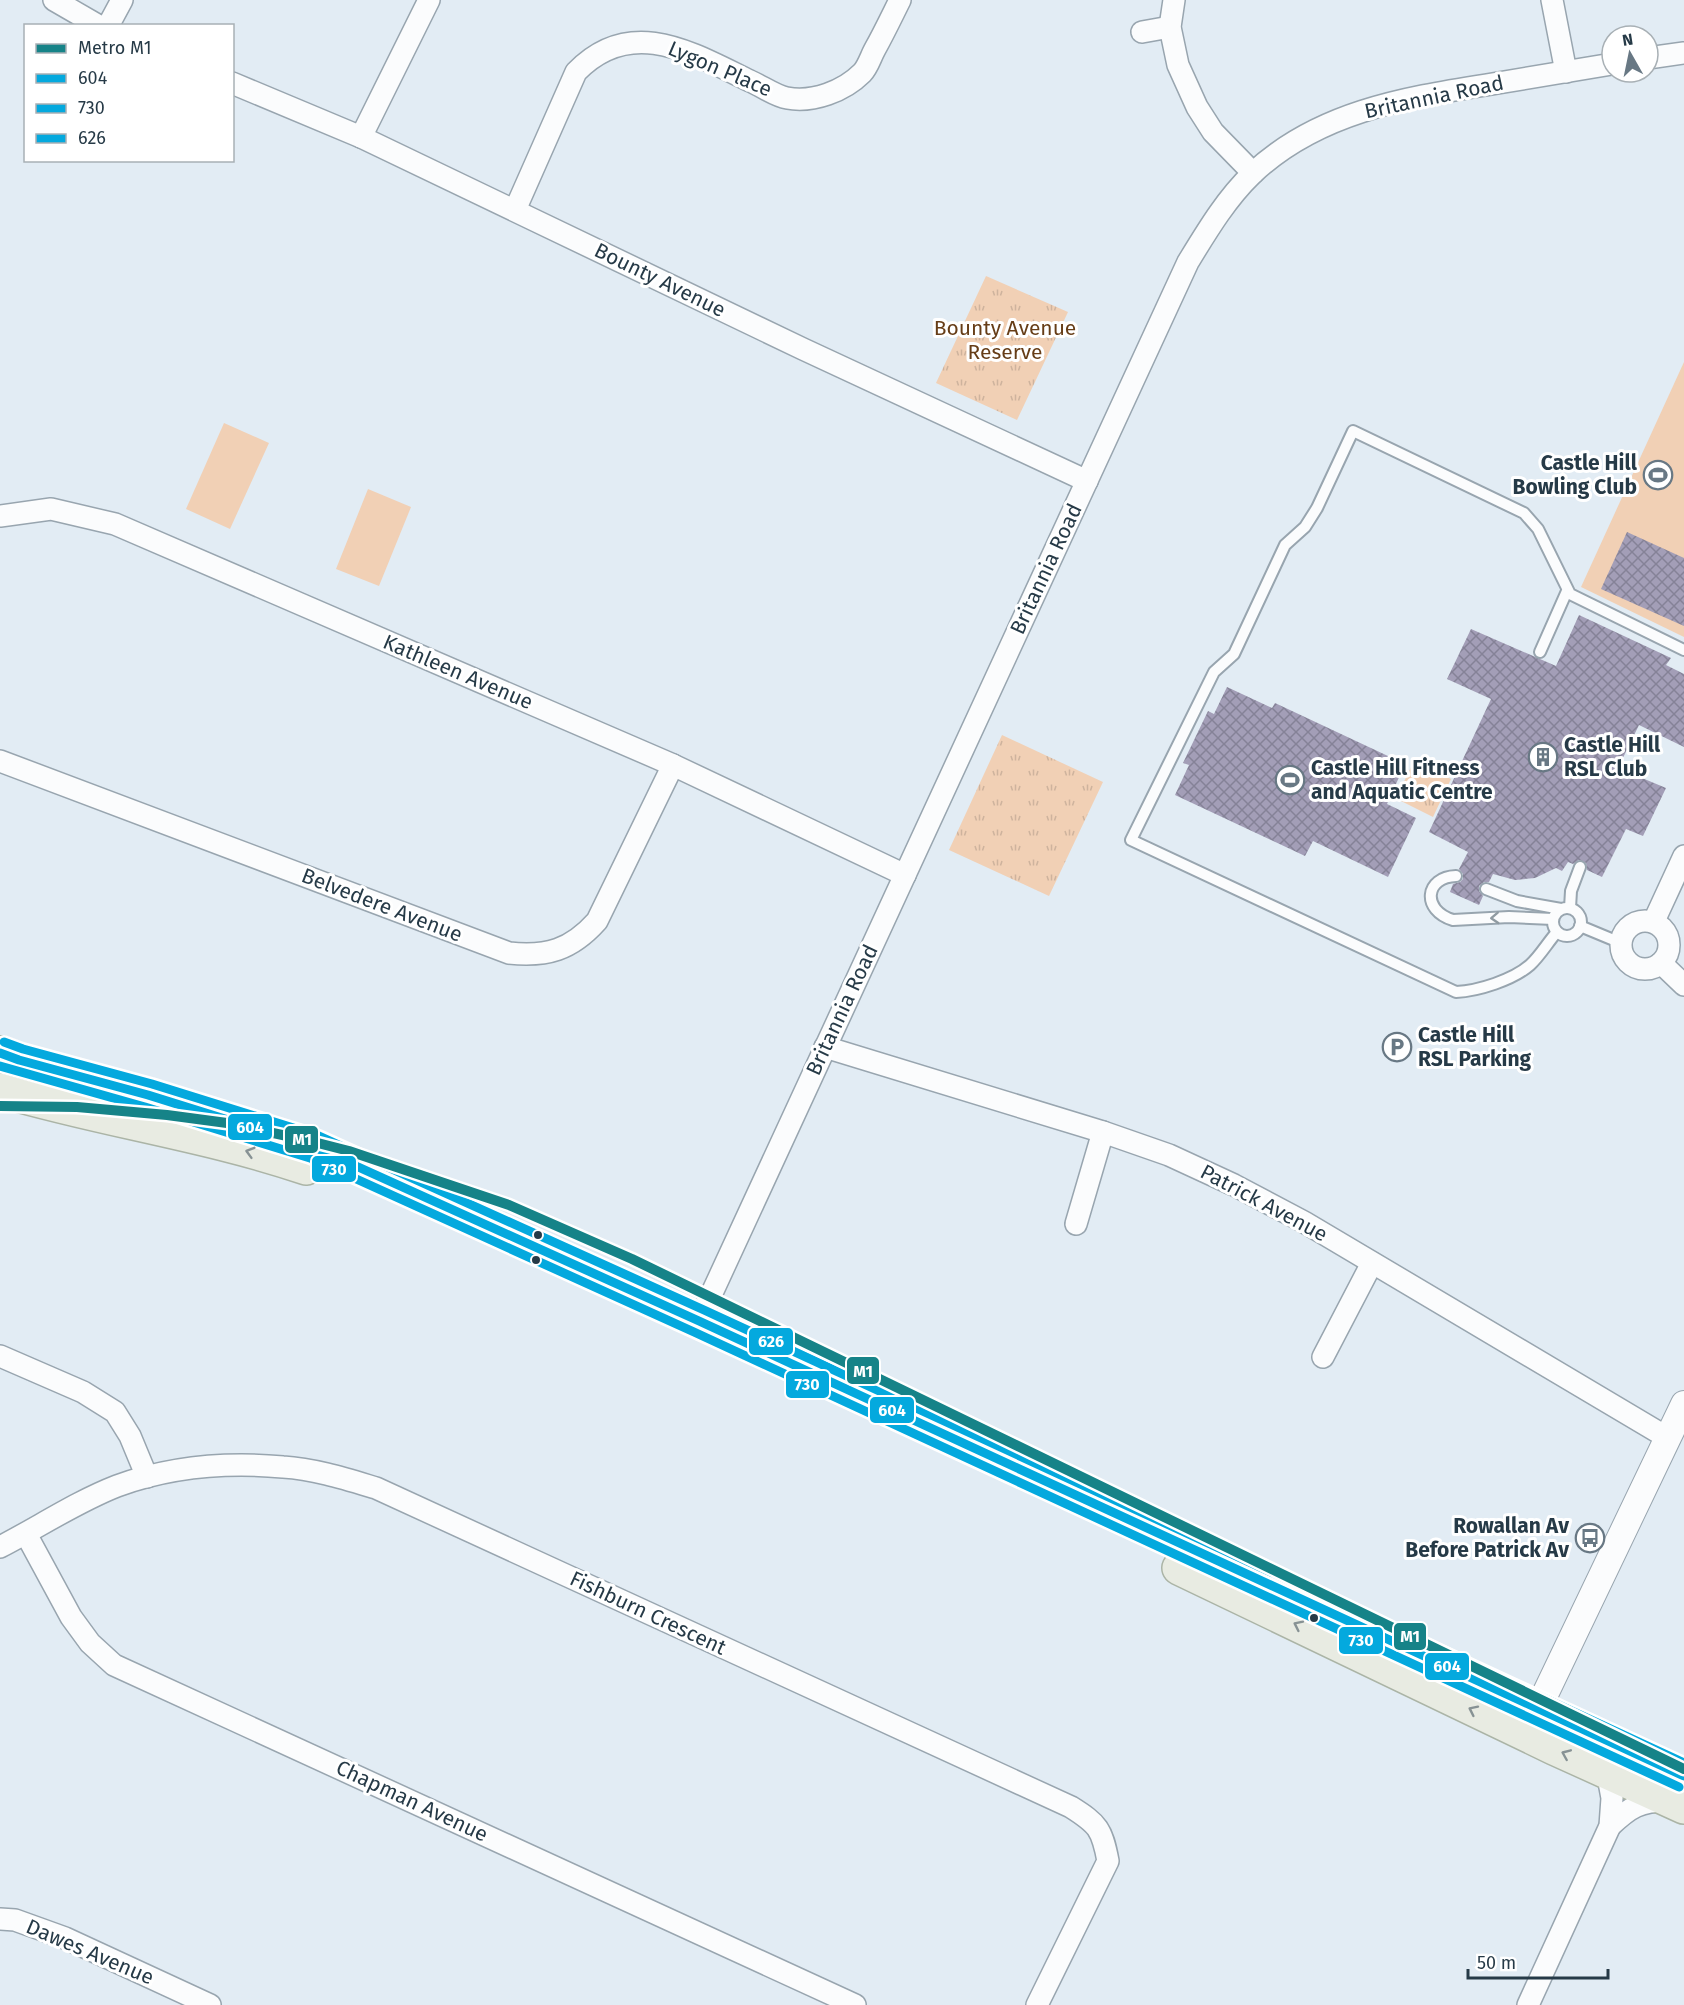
<svg xmlns="http://www.w3.org/2000/svg" width="1684" height="2005" font-family="'Fira Sans',sans-serif">
  <defs>
    <pattern id="park-tufts" width="24" height="20" patternUnits="userSpaceOnUse" patternTransform="scale(1.5)"><rect width="24" height="20" fill="#f1d0b5"/><path d="M3 7l-1-3M5 7V3M7 7l1-3M15 17l-1-3M17 17v-4M19 17l1-3" fill="none" stroke="#ceb39d"/></pattern>
    <pattern id="building-cross-hatch" width="8" height="8" patternUnits="userSpaceOnUse" patternTransform="scale(1.5)"><rect width="8" height="8" fill="#a39eb7"/><path d="M0 0l8 8M0 8l8-8" fill="none" stroke="#858297"/></pattern>
  </defs>
  <rect width="100%" height="100%" fill="#e2ecf4"/>
  <!-- grass -->
  <g fill="#f1d0b5">
    <path d="M 1684,362 L 1684,637 L 1581,587 Z"/>
    <path d="M 224,423 L 269,443 L 230,529 L 186,509 Z"/>
    <path d="M 368,489 L 411,507 L 379,586 L 336,569 Z"/>
  </g>
  <!-- park -->
  <g fill="url(#park-tufts)">
    <path d="M 986,276 L 1068,312 L 1017,420 L 936,383 Z"/>
    <path d="M 1002,735 L 1103,782 L 1049,896 L 949,850 Z"/>
    <path d="M 1414,761 L 1451,779 L 1433,817 L 1401,801 L 1398,794 Z"/>
  </g>
  <!-- building -->
  <g fill="url(#building-cross-hatch)">
    <path d="M 1627,532 L 1684,558 L 1684,626 L 1601,589 Z"/>
    <path d="M 1579,615 L 1671,658 L 1666,665 L 1684,674 L 1684,747 L 1639,725 L 1618,768 L 1666,788 L 1643,836 L 1626,829 L 1602,877 L 1587,870 L 1586,863 L 1579,860 L 1573,864 L 1568,862 L 1562,871 L 1556,868 L 1535,878 L 1515,880 L 1493,874 L 1489,882 L 1484,882 L 1479,886 L 1479,891 L 1483,896 L 1479,905 L 1450,892 L 1453,884 L 1460,882 L 1463,879 L 1463,874 L 1459,869 L 1468,852 L 1429,832 L 1491,699 L 1447,679 L 1471,629 L 1556,666 Z"/>
    <path d="M 1227,687 L 1272,708 L 1275,703 L 1405,764 L 1387,804 L 1416,818 L 1388,877 L 1313,841 L 1305,856 L 1175,795 L 1189,765 L 1183,763 L 1208,711 L 1214,714 Z"/>
  </g>
  <g fill="none" stroke-linecap="round" stroke-linejoin="round">
    <!-- service casing -->
    <g stroke="#98a5af" stroke-width="14">
      <g id="service">
        <path d="M 1540,652 L 1567,591"/>
        <path d="M 1456,876 C 1425,877 1421,910 1453,920 L 1509,917 L 1553,919"/>
        <path d="M 1486,889 L 1517,901 L 1561,909"/>
        <circle cx="1567" cy="922" r="14"/>
        <path d="M 1570,908 L 1571,891 L 1580,867"/>
        <path d="M 1580,926 L 1621,943"/>
        <path d="M 1557,932 C 1548,942 1540,956 1530,965 C 1513,980 1478,991 1456,992 L 1131,840 L 1214,672 L 1234,654 L 1285,545 L 1305,527 L 1317,508 L 1353,431 L 1524,513 L 1538,529 L 1570,594 L 1684,650"/>
      </g>
    </g>
    <!-- minor casing -->
    <g stroke="#98a5af" stroke-width="24">
      <g id="minor">
        <path d="M 54,0 L 99,26"/>
        <path d="M 1174,0 L 1170,27 L 1178,65 L 1197,107 L 1213,132 L 1253,173"/>
        <path d="M 1552,0 L 1566,72"/>
        <path d="M 108,26 L 122,0"/>
        <path d="M 1142,32 L 1170,27"/>
        <path d="M 1648,58 L 1684,53"/>
        <path d="M 232,83 L 361,137 L 803,349 L 1087,481"/>
        <path d="M 361,137 L 429,0"/>
        <path d="M 515,210 L 576,72 C 631,15 692,53 750,81 C 762,86 775,96 787,98 C 813,103 844,91 862,73 C 868,67 871,56 875,49 C 884,33 892,16 900,0"/>
        <path d="M 0,516 L 51,509 L 115,524 L 673,765 L 905,875"/>
        <path d="M 0,761 L 509,953 C 547,957 571,950 597,921 L 673,765"/>
        <circle cx="1645" cy="945" r="24"/>
        <path d="M 1654,921 L 1684,856"/>
        <path d="M 1661,963 L 1684,985"/>
        <path d="M 825,1047 L 1103,1132 L 1169,1155 L 1234,1185 L 1304,1222 L 1668,1438"/>
        <path d="M 1076,1224 L 1103,1132"/>
        <path d="M 699,1321 L 1188,262 C 1207,231 1226,199 1252,174 C 1316,113 1403,98 1486,85 C 1528,78 1570,71 1612,64"/>
        <path d="M 0,1356 L 83,1392 L 115,1412 L 130,1436 L 147,1477"/>
        <path d="M 1323,1357 L 1372,1263"/>
        <path d="M 26,1534 L 71,1617 L 90,1643 L 114,1665 L 855,2005"/>
        <path d="M 0,1547 C 39,1527 76,1502 117,1486 C 169,1467 228,1462 283,1467 C 315,1469 346,1479 376,1488 L 1071,1807 C 1098,1824 1102,1829 1108,1861 L 1037,2005"/>
        <path d="M 1610,1826 C 1630,1807 1640,1801 1667,1801"/>
        <path d="M 0,1919 L 15,1920 L 65,1938 L 210,2005"/>
        <path d="M 1528,2005 L 1610,1826 L 1612,1798 L 1607,1771"/>
      </g>
    </g>
    <!-- tertiary casing -->
    <g stroke="#98a5af" stroke-width="28">
      <path id="tertiary" d="M 1538,1709 L 1684,1404"/>
    </g>
    <!-- primary casing -->
    <g stroke="#abb4a6" stroke-width="36">
      <g id="primary">
        <path d="M 0,1053 L 19,1060 L 148,1095 L 314,1147 L 699,1321 L 1684,1776"/>
        <path d="M 0,1090 C 101,1120 206,1134 306,1168"/>
        <path d="M 1179,1568 L 1554,1748 L 1684,1807"/>
      </g>
    </g>
    <!-- service -->
    <use href="#service" stroke="#fbfcfd" stroke-width="10"/>
    <!-- minor -->
    <use href="#minor" stroke="#fbfcfd" stroke-width="21"/>
    <!-- tertiary -->
    <use href="#tertiary" stroke="#fbfcfd" stroke-width="26"/>
    <!-- primary -->
    <use href="#primary" stroke="#e8ebe2" stroke-width="33"/>
    <!-- bus-1 casing -->
    <g stroke="#fff" stroke-width="14">
      <path id="bus-1" d="M 0,1053 L 19,1060 L 148,1095 L 314,1147 L 699,1321 L 1684,1776"/>
    </g>
    <!-- bus-2 casing -->
    <g stroke="#fff" stroke-width="14">
      <path id="bus-2" d="M 0,1066 L 145,1107 L 310,1158 L 694,1332 L 1679,1787"/>
    </g>
    <!-- bus-3 casing -->
    <g stroke="#fff" stroke-width="14">
      <path id="bus-3" d="M 4,1042 L 23,1049 L 152,1084 L 319,1136 L 704,1310 L 1684,1763"/>
    </g>
    <!-- bus-1 -->
    <use href="#bus-1" stroke="#04a9de" stroke-width="9"/>
    <!-- bus-2 -->
    <use href="#bus-2" stroke="#04a9de" stroke-width="9"/>
    <!-- bus-3 -->
    <use href="#bus-3" stroke="#04a9de" stroke-width="9"/>
    <!-- metro-1 casing -->
    <g stroke="#fff" stroke-width="15">
      <path id="metro-1" d="M 0,1106 L 77,1107 L 167,1115 L 227,1123 L 310,1141 L 349,1151 L 509,1205 L 632,1259 L 1684,1769"/>
    </g>
    <!-- metro-1 -->
    <use href="#metro-1" stroke="#168388" stroke-width="10"/>
  </g>
  <!-- one-way arrows -->
  <defs><path id="oneway-chevron" d="M-2-3.5L2.5 0L-2 3.5" fill="none" stroke-width="1.6" stroke-linecap="round" stroke-linejoin="round" transform="scale(1.5)"/></defs>
  <use stroke="#909ba2" href="#oneway-chevron" transform="translate(1495 918) rotate(177)"/>
  <g stroke="#879294">
    <use href="#oneway-chevron" transform="translate(250 1152) rotate(-164)"/>
    <use href="#oneway-chevron" transform="translate(1298 1625) rotate(-154)"/>
    <use href="#oneway-chevron" transform="translate(1473 1710) rotate(-154)"/>
    <use href="#oneway-chevron" transform="translate(1566 1754) rotate(-157)"/>
  </g>
  <!-- icons -->
  <defs>
    <g id="stadium-ring" transform="scale(1.5)"><circle r="9.5" fill="#fff" stroke="#687884" stroke-width="1.5"/><path d="M0-5a6.5 5 0 1 0 0 10a6.5 5 0 1 0 0-10ZM-3.5-1.8h7v3.6h-7Z" fill="#687884"/></g>
    <g id="building-ring" transform="scale(1.5)"><circle r="9.5" fill="#fff" stroke="#687884" stroke-width="1.5"/><path d="M-4-6H4V6H1V3H-1V6H-4ZM-2.5-4.3h1.7v1.8h-1.7ZM.8-4.3h1.7v1.8H.8ZM-2.5-1h1.7V.8h-1.7ZM.8-1h1.7V.8H.8Z" fill="#687884"/></g>
    <g id="parking-ring" transform="scale(1.5)"><circle r="9.5" fill="#fff" stroke="#687884" stroke-width="1.5"/><path d="M-3.5-5.5H1a3.5 3.5 0 0 1 0 7H-1V5.5H-3.5ZM-1-3.4V-.6H.8a1.4 1.4 0 0 0 0-2.8Z" fill="#687884"/></g>
    <g id="bus-ring" transform="scale(1.5)"><circle r="9.5" fill="#fff" stroke="#687884" stroke-width="1.5"/><path d="M-5-6H5V4H4V6H2V4H-2V6H-4V4H-5ZM-3.5-4V0h7V-4ZM-3.5 1.2v1.5H-2V1.2ZM2 1.2v1.5H3.5V1.2Z" fill="#687884"/></g>
  </defs>
  <g fill-rule="evenodd">
    <use href="#stadium-ring" x="1658" y="475"/>
    <use href="#building-ring" x="1543" y="757"/>
    <use href="#stadium-ring" x="1290" y="780"/>
    <use href="#parking-ring" x="1397" y="1047"/>
    <use href="#bus-ring" x="1590" y="1538"/>
  </g>
  <!-- markers -->
  <g fill="#263a47" stroke="#fff" stroke-width="2">
    <circle cx="538" cy="1235" r="5"/>
    <circle cx="536" cy="1260" r="5"/>
    <circle cx="1314" cy="1618" r="5"/>
  </g>
  <g text-anchor="middle" dominant-baseline="central" stroke-width="6" stroke-linejoin="round" paint-order="stroke">
    <!-- street labels -->
    <g font-size="21" fill="#263a47" stroke="#fff">
      <text transform="translate(720 69) rotate(23)">Lygon Place</text>
      <text transform="translate(1434 97) rotate(-12)">Britannia Road</text>
      <text transform="translate(660 280) rotate(26)">Bounty Avenue</text>
      <text transform="translate(1046 569) rotate(-65)">Britannia Road</text>
      <text transform="translate(458 672) rotate(23)">Kathleen Avenue</text>
      <text transform="translate(382 905) rotate(21)">Belvedere Avenue</text>
      <text transform="translate(842 1010) rotate(-65)">Britannia Road</text>
      <text transform="translate(1264 1203) rotate(28)">Patrick Avenue</text>
      <text transform="translate(648 1613) rotate(25)">Fishburn Crescent</text>
      <text transform="translate(412 1801) rotate(25)">Chapman Avenue</text>
      <text transform="translate(90 1952) rotate(23)">Dawes Avenue</text>
    </g>
    <!-- park labels -->
    <g font-size="21" fill="#663d17" stroke="#fff">
      <text x="1005" y="328">Bounty Avenue<tspan x="1005" dy="24">Reserve</tspan></text>
    </g>
    <!-- poi labels -->
    <g font-size="21" font-weight="bold" fill="#263a47" stroke="#fff" text-anchor="start">
      <text x="1637" y="463" text-anchor="end">Castle Hill<tspan x="1637" dy="24">Bowling Club</tspan></text>
      <text x="1564" y="745">Castle Hill<tspan x="1564" dy="24">RSL Club</tspan></text>
      <text x="1311" y="768">Castle Hill Fitness<tspan x="1311" dy="24">and Aquatic Centre</tspan></text>
      <text x="1418" y="1035">Castle Hill<tspan x="1418" dy="24">RSL Parking</tspan></text>
      <text x="1569" y="1526" text-anchor="end">Rowallan Av<tspan x="1569" dy="24">Before Patrick Av</tspan></text>
    </g>
  </g>
  <g stroke="#fff" stroke-width="2">
    <rect x="227" y="1113" width="46" height="28" rx="6" fill="#04a9de"/>
    <rect x="284" y="1125" width="35" height="29" rx="6" fill="#168388"/>
    <rect x="311" y="1155" width="46" height="28" rx="6" fill="#04a9de"/>
    <rect x="748" y="1327" width="46" height="29" rx="6" fill="#04a9de"/>
    <rect x="846" y="1356" width="34" height="29" rx="6" fill="#168388"/>
    <rect x="785" y="1370" width="45" height="29" rx="6" fill="#04a9de"/>
    <rect x="869" y="1396" width="46" height="28" rx="6" fill="#04a9de"/>
    <rect x="1393" y="1622" width="34" height="29" rx="6" fill="#168388"/>
    <rect x="1338" y="1626" width="46" height="29" rx="6" fill="#04a9de"/>
    <rect x="1424" y="1652" width="46" height="29" rx="6" fill="#04a9de"/>
  </g>
  <g font-size="16" text-anchor="middle" font-weight="bold" fill="#fff">
    <text x="250" y="1133">604</text>
    <text x="302" y="1145">M1</text>
    <text x="334" y="1175">730</text>
    <text x="771" y="1347">626</text>
    <text x="863" y="1377">M1</text>
    <text x="807" y="1390">730</text>
    <text x="892" y="1416">604</text>
    <text x="1410" y="1642">M1</text>
    <text x="1361" y="1646">730</text>
    <text x="1447" y="1672">604</text>
  </g>
  <!-- legend -->
  <rect x="24" y="24" width="210" height="138" fill="#ffffff" stroke="#a8b0b5" stroke-width="1.5"/>
  <rect x="36" y="44" width="30" height="9" fill="#168388" stroke="#a8b0b5" stroke-width="1.5"/>
  <text x="78" y="54" font-size="18" fill="#263a47">Metro M1</text>
  <rect x="36" y="74" width="30" height="9" fill="#04a9de" stroke="#a8b0b5" stroke-width="1.5"/>
  <text x="78" y="84" font-size="18" fill="#263a47">604</text>
  <rect x="36" y="104" width="30" height="9" fill="#04a9de" stroke="#a8b0b5" stroke-width="1.5"/>
  <text x="78" y="114" font-size="18" fill="#263a47">730</text>
  <rect x="36" y="134" width="30" height="9" fill="#04a9de" stroke="#a8b0b5" stroke-width="1.5"/>
  <text x="78" y="144" font-size="18" fill="#263a47">626</text>
  <!-- north arrow -->
  <g transform="translate(1630 54) rotate(351)"><circle r="28" fill="#ffffff" stroke="#a8b0b5" stroke-width="1.5"/>
  <path d="M0-4.5L10 22L0 15L-10 22Z" fill="#687884"/>
  <text y="-9" font-size="16" font-weight="bold" text-anchor="middle" fill="#263a47">N</text>
  </g>
  <!-- scale -->
  <path d="M1468 1969v9h140v-9" fill="none" stroke="#263a47" stroke-width="3"/>
  <text x="1477" y="1969" font-size="18" fill="#263a47" stroke="#ffffff" stroke-width="4.5" paint-order="stroke">50 m</text>
</svg>
